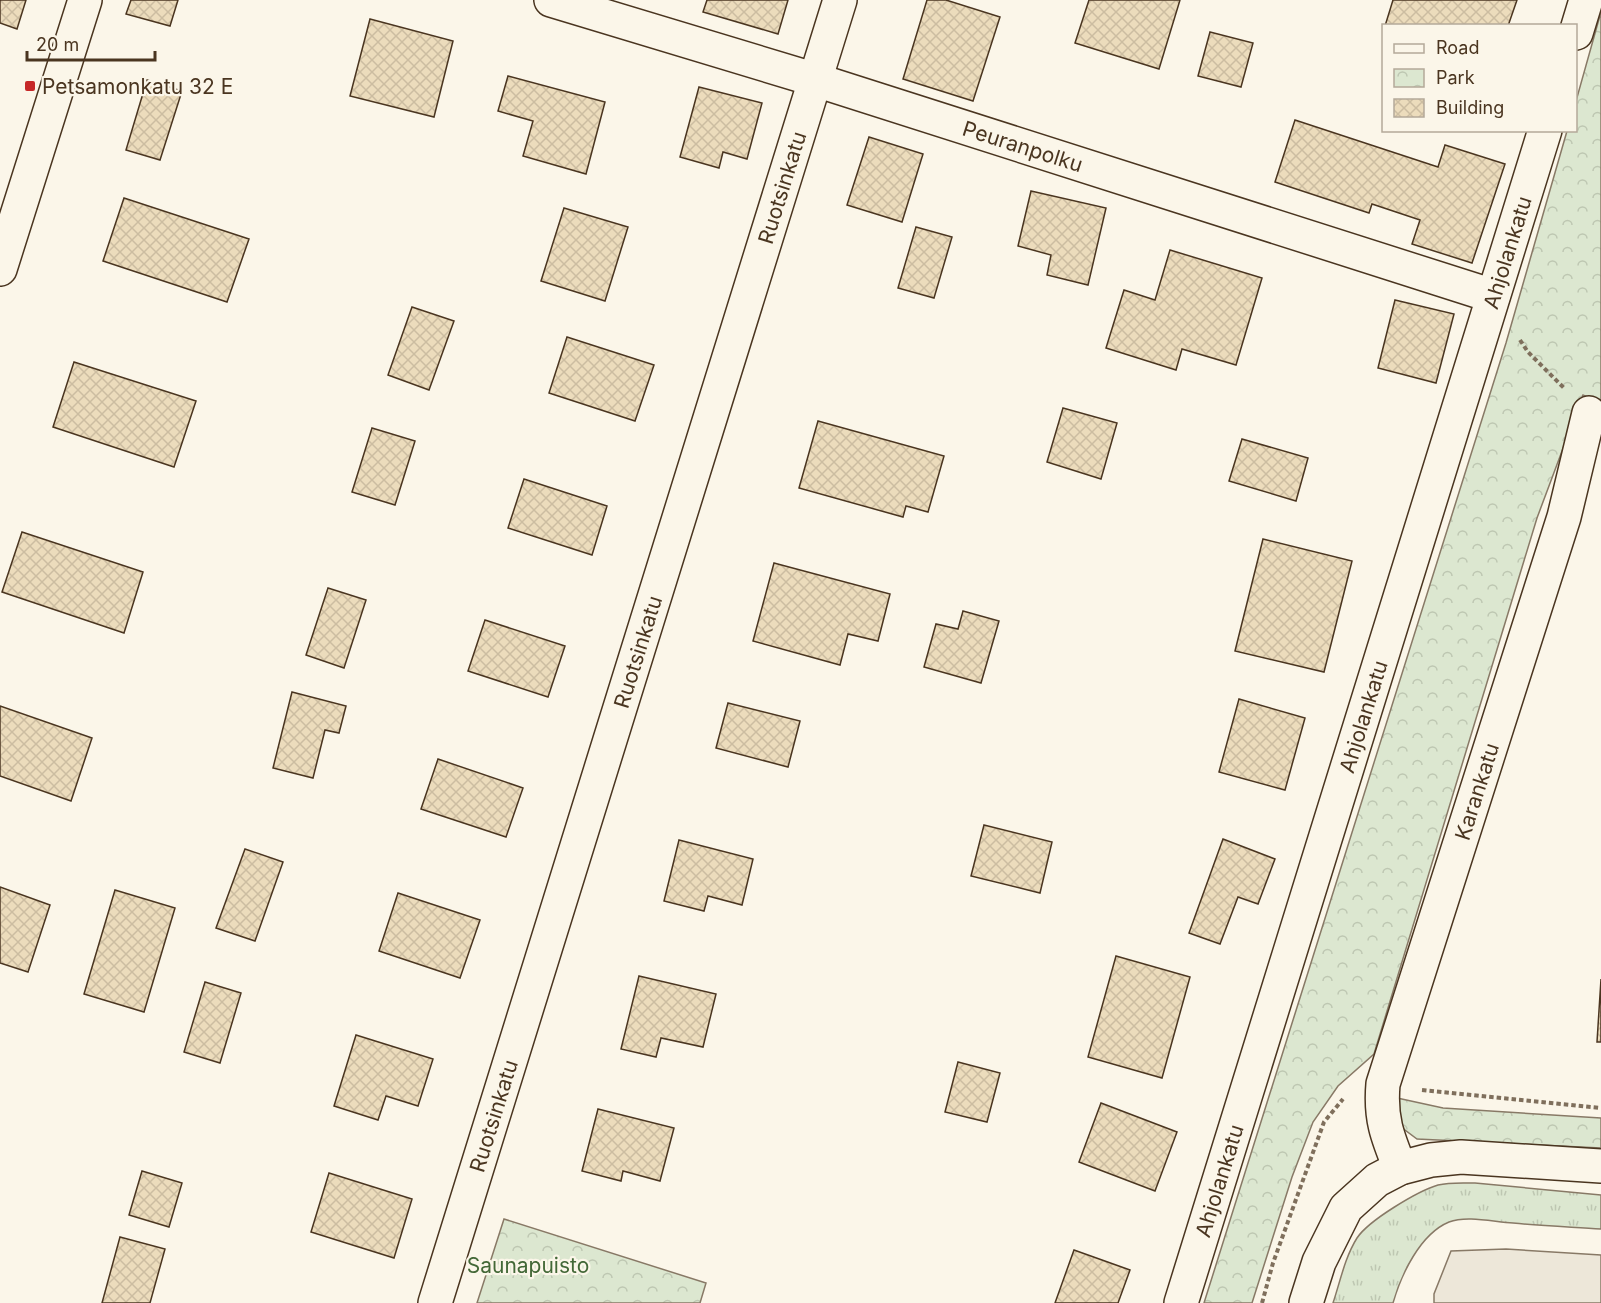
<svg xmlns="http://www.w3.org/2000/svg" width="1601" height="1303" font-family="Inter,sans-serif">
  <defs>
    <pattern id="grass-tufts" width="24" height="20" patternUnits="userSpaceOnUse" patternTransform="scale(1.5)"><rect width="24" height="20" fill="#dce7d0"/><path d="M3 7l-1-3M5 7V3M7 7l1-3M15 17l-1-3M17 17v-4M19 17l1-3" fill="none" stroke="#bec7b2"/></pattern>
    <pattern id="park-crowns" width="20" height="18" patternUnits="userSpaceOnUse" patternTransform="scale(1.5)"><rect width="20" height="18" fill="#dce7d0"/><path d="M2 6a3 3 0 1 1 6 0M12 15a3 3 0 1 1 6 0" fill="none" stroke="#bec7b2"/></pattern>
    <pattern id="building-cross-hatch" width="8" height="8" patternUnits="userSpaceOnUse" patternTransform="scale(1.5)"><rect width="8" height="8" fill="#ecdcbc"/><path d="M0 0l8 8M0 8l8-8" fill="none" stroke="#ccbda1"/></pattern>
  </defs>
  <rect width="100%" height="100%" fill="#fbf6e9"/>
  <!-- grass -->
  <path fill="url(#grass-tufts)" stroke="#887966" stroke-width="1.5" d="M 1475,1183 L 1601,1195 L 1601,1229 C 1572,1227 1543,1226 1513,1223 C 1494,1222 1467,1215 1449,1222 C 1420,1234 1401,1275 1393,1303 L 1333,1303 C 1340,1282 1345,1257 1357,1238 C 1369,1220 1418,1191 1438,1185 C 1450,1182 1463,1183 1475,1183 Z"/>
  <!-- park -->
  <g fill="url(#park-crowns)" stroke="#887966" stroke-width="1.5">
    <path d="M 1601,12 L 1601,421 L 1597,401 L 1583,395 L 1537,518 L 1374,1054 L 1338,1086 L 1313,1122 L 1292,1177 L 1252,1303 L 1204,1303 L 1506,343 L 1567,131 L 1576,130 L 1576,101 Z"/>
    <path d="M 1388,1096 L 1443,1108 L 1601,1118 L 1601,1148 L 1417,1139 L 1397,1124 Z"/>
    <path d="M 504,1219 L 706,1283 L 700,1303 L 477,1303 Z"/>
  </g>
  <!-- parking -->
  <path fill="#ede7d9" stroke="#887966" stroke-width="1.5" d="M 1506,1249 L 1601,1255 L 1601,1303 L 1434,1303 L 1434,1294 L 1451,1251 Z"/>
  <!-- building -->
  <g fill="url(#building-cross-hatch)" stroke="#4a3520" stroke-width="1.5">
    <path d="M 0,0 L 26,0 L 17,29 L 0,23 Z"/>
    <path d="M 131,0 L 178,0 L 170,26 L 126,14 Z"/>
    <path d="M 707,0 L 788,0 L 778,34 L 703,12 Z"/>
    <path d="M 927,0 L 946,0 L 1000,17 L 973,101 L 903,79 Z"/>
    <path d="M 1089,0 L 1180,0 L 1159,69 L 1075,43 Z"/>
    <path d="M 1393,0 L 1517,0 L 1508,26 L 1385,26 Z"/>
    <path d="M 370,19 L 453,41 L 434,117 L 350,96 Z"/>
    <path d="M 1210,32 L 1253,43 L 1241,87 L 1198,76 Z"/>
    <path d="M 508,76 L 605,102 L 586,174 L 523,156 L 533,121 L 498,111 Z"/>
    <path d="M 147,80 L 182,91 L 160,160 L 126,150 Z"/>
    <path d="M 699,87 L 762,103 L 747,159 L 723,152 L 719,168 L 680,157 Z"/>
    <path d="M 1295,120 L 1438,167 L 1445,145 L 1505,164 L 1472,263 L 1412,244 L 1420,220 L 1372,204 L 1369,213 L 1275,182 Z"/>
    <path d="M 869,137 L 923,154 L 902,222 L 847,205 Z"/>
    <path d="M 1031,191 L 1106,208 L 1088,285 L 1047,275 L 1051,255 L 1018,246 Z"/>
    <path d="M 124,198 L 249,239 L 227,302 L 103,261 Z"/>
    <path d="M 564,208 L 628,227 L 605,301 L 541,281 Z"/>
    <path d="M 916,227 L 952,237 L 934,298 L 898,288 Z"/>
    <path d="M 1170,250 L 1262,278 L 1236,365 L 1182,349 L 1176,370 L 1106,348 L 1124,290 L 1155,300 Z"/>
    <path d="M 1395,300 L 1454,314 L 1436,383 L 1378,368 Z"/>
    <path d="M 412,307 L 454,321 L 429,390 L 388,375 Z"/>
    <path d="M 567,337 L 654,365 L 635,421 L 549,393 Z"/>
    <path d="M 74,362 L 196,401 L 174,467 L 53,427 Z"/>
    <path d="M 1063,408 L 1117,423 L 1101,479 L 1047,462 Z"/>
    <path d="M 818,421 L 944,456 L 928,512 L 906,506 L 903,517 L 799,488 Z"/>
    <path d="M 372,428 L 415,441 L 395,505 L 352,492 Z"/>
    <path d="M 1242,439 L 1308,458 L 1296,501 L 1229,481 Z"/>
    <path d="M 524,479 L 607,506 L 592,555 L 508,528 Z"/>
    <path d="M 22,532 L 143,572 L 124,633 L 2,592 Z"/>
    <path d="M 1263,539 L 1352,561 L 1324,672 L 1235,651 Z"/>
    <path d="M 774,563 L 890,594 L 878,641 L 848,634 L 840,665 L 753,641 Z"/>
    <path d="M 328,588 L 366,600 L 344,668 L 306,655 Z"/>
    <path d="M 963,611 L 999,621 L 981,683 L 924,667 L 936,624 L 958,629 Z"/>
    <path d="M 485,620 L 565,646 L 548,697 L 468,671 Z"/>
    <path d="M 292,692 L 346,706 L 339,733 L 325,730 L 313,778 L 273,768 Z"/>
    <path d="M 1239,699 L 1305,718 L 1285,790 L 1219,772 Z"/>
    <path d="M 728,703 L 800,721 L 788,767 L 716,748 Z"/>
    <path d="M 0,706 L 92,738 L 71,801 L 0,776 Z"/>
    <path d="M 438,759 L 523,788 L 506,837 L 421,809 Z"/>
    <path d="M 984,825 L 1052,842 L 1040,893 L 971,876 Z"/>
    <path d="M 1223,839 L 1275,859 L 1258,904 L 1238,897 L 1220,944 L 1189,933 Z"/>
    <path d="M 679,840 L 753,859 L 742,905 L 708,896 L 704,911 L 664,901 Z"/>
    <path d="M 245,849 L 283,862 L 255,941 L 216,928 Z"/>
    <path d="M 0,887 L 50,905 L 28,972 L 0,963 Z"/>
    <path d="M 115,890 L 175,908 L 144,1012 L 84,994 Z"/>
    <path d="M 398,893 L 480,920 L 460,978 L 379,951 Z"/>
    <path d="M 1116,956 L 1190,977 L 1162,1078 L 1088,1057 Z"/>
    <path d="M 639,976 L 716,994 L 703,1047 L 661,1038 L 656,1057 L 621,1049 Z"/>
    <path d="M 1601,979 L 1601,1042 L 1597,1042 Z"/>
    <path d="M 205,982 L 241,993 L 220,1063 L 184,1052 Z"/>
    <path d="M 356,1035 L 433,1059 L 418,1106 L 386,1096 L 378,1120 L 334,1106 Z"/>
    <path d="M 958,1062 L 1000,1073 L 987,1122 L 945,1112 Z"/>
    <path d="M 1101,1103 L 1177,1132 L 1155,1191 L 1079,1162 Z"/>
    <path d="M 598,1109 L 674,1128 L 660,1181 L 623,1171 L 621,1181 L 582,1171 Z"/>
    <path d="M 142,1171 L 182,1183 L 169,1227 L 129,1215 Z"/>
    <path d="M 329,1173 L 412,1199 L 394,1258 L 311,1232 Z"/>
    <path d="M 120,1237 L 165,1249 L 150,1303 L 102,1303 Z"/>
    <path d="M 1074,1250 L 1130,1270 L 1118,1303 L 1055,1303 Z"/>
  </g>
  <g fill="none" stroke-linecap="round" stroke-linejoin="round">
    <!-- street casing -->
    <g stroke="#4a3520" stroke-width="36">
      <g id="street">
        <path id="s1" d="M 551,0 L 816,80 L 1493,296"/>
        <path d="M 1576,33 L 1586,0"/>
        <path d="M 0,269 L 85,0"/>
        <path id="s2" d="M 1400,1168 C 1387,1136 1380,1118 1383,1084 L 1564,517 L 1589,413"/>
        <path id="s3" d="M 435,1303 L 840,0"/>
        <path id="s4" d="M 1181,1303 L 1545,130"/>
      </g>
    </g>
    <!-- secondary casing -->
    <g stroke="#4a3520" stroke-width="36">
      <path id="secondary" d="M 1306,1303 L 1319,1262 L 1346,1208 L 1377,1180 L 1400,1168 L 1431,1160 L 1461,1157 L 1601,1166"/>
    </g>
    <!-- path -->
    <g stroke="#7f6f5c" stroke-width="4" stroke-dasharray="4.5 3" stroke-linecap="butt">
      <path d="M 1520,340 L 1528,352 L 1564,388"/>
      <path d="M 1422,1090 L 1601,1108"/>
      <path d="M 1262,1303 L 1273,1263 L 1324,1122 L 1343,1099"/>
    </g>
    <!-- street -->
    <use href="#street" stroke="#fbf6e9" stroke-width="33"/>
    <!-- secondary -->
    <use href="#secondary" stroke="#fbf6e9" stroke-width="33"/>
  </g>
  <!-- markers -->
  <rect fill="#c62828" stroke="#fbf6e9" stroke-width="2" x="24" y="80" width="12" height="12" rx="3"/>
  <g text-anchor="middle" dominant-baseline="central" stroke-width="4.5" stroke-linejoin="round" paint-order="stroke">
    <!-- poi labels -->
    <g font-size="21" fill="#4a3520" stroke="#fbf6e9" text-anchor="start">
      <text x="42" y="86">Petsamonkatu 32 E</text>
    </g>
    <!-- street labels -->
    <g font-size="21" fill="#4a3520" stroke="#fbf6e9">
      <text stroke="none"><textPath href="#s1" startOffset="494">Peuranpolku</textPath></text>
      <text stroke="none"><textPath href="#s3" startOffset="1168">Ruotsinkatu</textPath></text>
      <text stroke="none"><textPath href="#s4" startOffset="1100">Ahjolankatu</textPath></text>
      <text stroke="none"><textPath href="#s3" startOffset="682">Ruotsinkatu</textPath></text>
      <text stroke="none"><textPath href="#s4" startOffset="614">Ahjolankatu</textPath></text>
      <text stroke="none"><textPath href="#s2" startOffset="394">Karankatu</textPath></text>
      <text stroke="none"><textPath href="#s3" startOffset="196">Ruotsinkatu</textPath></text>
      <text stroke="none"><textPath href="#s4" startOffset="128">Ahjolankatu</textPath></text>
    </g>
    <!-- park labels -->
    <g font-size="21" fill="#436837" stroke="#fbf6e9">
      <text x="528" y="1265">Saunapuisto</text>
    </g>
  </g>
  <!-- legend -->
  <rect x="1382" y="24" width="195" height="108" fill="#fbf6e9" stroke="#b4a999" stroke-width="1.5"/>
  <rect x="1394" y="44" width="30" height="9" fill="#fbf6e9" stroke="#b4a999" stroke-width="1.5"/>
  <text x="1436" y="54" font-size="18" fill="#4a3520">Road</text>
  <rect x="1394" y="69" width="30" height="18" fill="url(#park-crowns)" stroke="#b4a999" stroke-width="1.5"/>
  <text x="1436" y="84" font-size="18" fill="#4a3520">Park</text>
  <rect x="1394" y="99" width="30" height="18" fill="url(#building-cross-hatch)" stroke="#b4a999" stroke-width="1.5"/>
  <text x="1436" y="114" font-size="18" fill="#4a3520">Building</text>
  <!-- scale -->
  <path d="M27 51v9h128v-9" fill="none" stroke="#4a3520" stroke-width="3"/>
  <text x="36" y="51" font-size="18" fill="#4a3520" stroke="#fbf6e9" stroke-width="4.5" paint-order="stroke">20 m</text>
</svg>
